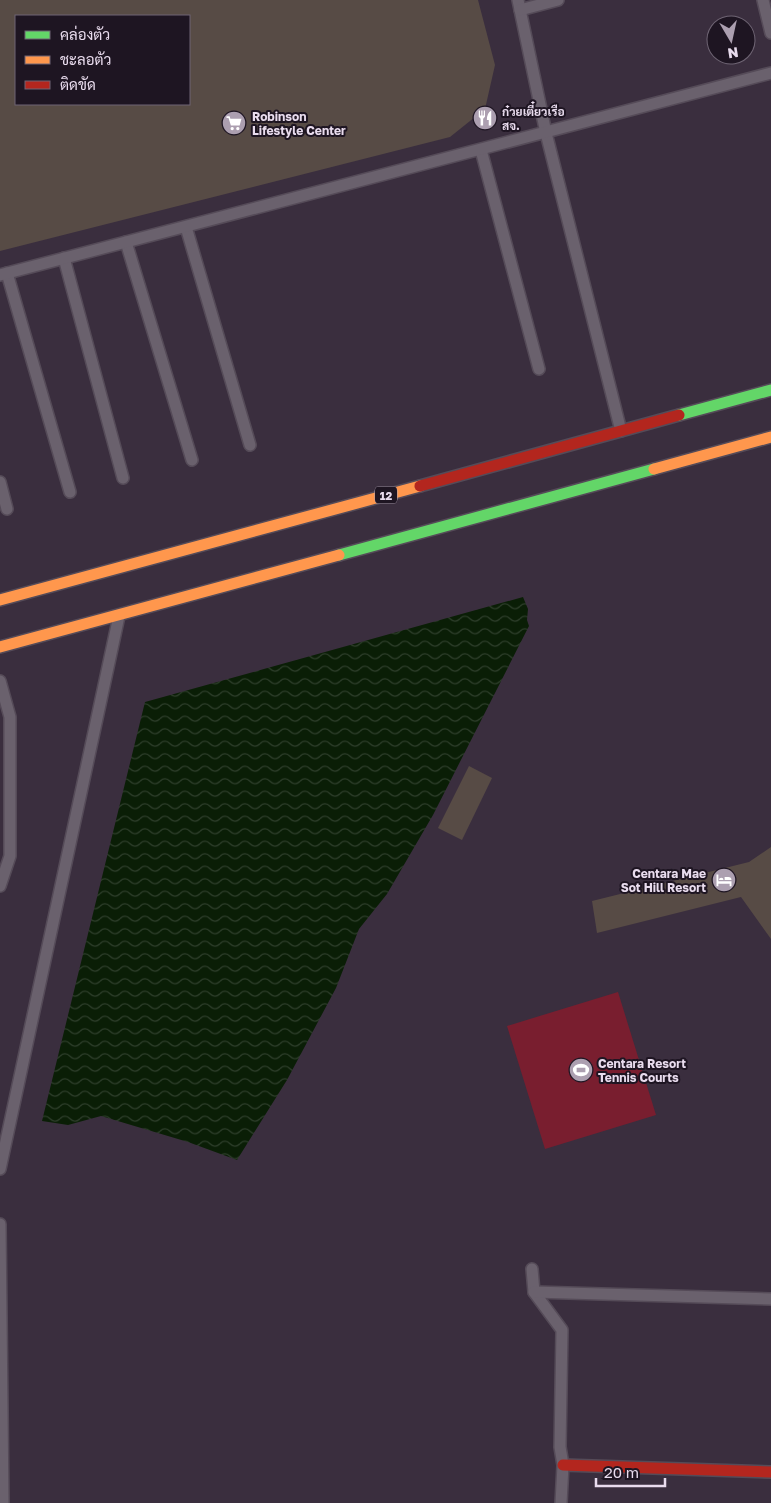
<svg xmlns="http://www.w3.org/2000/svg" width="771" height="1503" font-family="'Golos Text',Sarabun,sans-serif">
  <defs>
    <pattern id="water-waves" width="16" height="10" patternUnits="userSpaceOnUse" patternTransform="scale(1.25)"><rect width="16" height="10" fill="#0a1e06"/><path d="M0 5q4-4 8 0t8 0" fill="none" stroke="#2e3e2b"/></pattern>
  </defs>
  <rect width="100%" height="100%" fill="#3a2e3e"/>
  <!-- green -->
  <path fill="#791e2f" d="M 618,992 L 656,1115 L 545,1149 L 507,1026 Z"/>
  <!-- water -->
  <path fill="url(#water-waves)" d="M 523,597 L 528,609 L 527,620 L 529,626 L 433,815 L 387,894 L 359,929 L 336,988 L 287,1080 L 237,1160 L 188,1142 L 101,1116 L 68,1125 L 42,1121 L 145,702 Z"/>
  <!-- building -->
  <g fill="#574b45" fill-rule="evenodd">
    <path d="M 0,0 L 478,0 L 495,65 L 485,109 L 450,137 L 0,251 ZM 16,16 L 189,16 L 189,104 L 16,104 Z"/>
    <path d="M 469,766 L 492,778 L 462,840 L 438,828 Z"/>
    <path d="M 771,847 L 771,939 L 741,897 L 597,933 L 592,901 L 749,862 Z"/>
  </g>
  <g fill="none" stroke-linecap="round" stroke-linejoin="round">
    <!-- lane casing -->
    <g stroke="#554b58" stroke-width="14">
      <g id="lane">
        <path d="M 518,0 L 546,133 L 621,431"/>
        <path d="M 763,0 L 771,33"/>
        <path d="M 520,10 L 558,0"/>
        <path d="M 481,150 L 539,369"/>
        <path d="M 186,227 L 250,445"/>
        <path d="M 126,242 L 192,460"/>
        <path d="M 64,258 L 123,478"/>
        <path d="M 7,273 L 70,492"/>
        <path d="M 0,275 L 771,73"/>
        <path d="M 0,482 L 7,509"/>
        <path d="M 0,681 L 10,717 L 10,856 L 0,886"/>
        <path d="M 0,1169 L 119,616"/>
        <path d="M 0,1224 L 3,1503"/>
        <path d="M 532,1269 L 534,1292 L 562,1330 L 560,1447 L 563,1465 L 561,1503"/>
        <path d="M 534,1292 L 771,1299"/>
      </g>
    </g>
    <!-- fast casing -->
    <g stroke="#554b58" stroke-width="14">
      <g id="fast">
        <path d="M 679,415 L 771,390"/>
        <path d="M 339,555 L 654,469"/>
      </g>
    </g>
    <!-- slow casing -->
    <g stroke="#554b58" stroke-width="14">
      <g id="slow">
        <path d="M 654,469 L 771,437"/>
        <path d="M 0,600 L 420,486"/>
        <path d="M 0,647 L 339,555"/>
      </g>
    </g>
    <!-- jam casing -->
    <g stroke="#554b58" stroke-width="14">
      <g id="jam">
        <path d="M 420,486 L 679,415"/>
        <path d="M 563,1465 L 771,1472"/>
      </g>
    </g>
    <!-- lane -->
    <use href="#lane" stroke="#6a616d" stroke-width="11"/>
    <!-- fast -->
    <use href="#fast" stroke="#63d668" stroke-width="11"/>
    <!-- slow -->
    <use href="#slow" stroke="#ff974d" stroke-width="11"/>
    <!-- jam -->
    <use href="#jam" stroke="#b3261e" stroke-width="11"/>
  </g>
  <!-- icons -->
  <defs>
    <g id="restaurant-disc" transform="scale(1.25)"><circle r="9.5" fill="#ac9fb0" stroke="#1e1522"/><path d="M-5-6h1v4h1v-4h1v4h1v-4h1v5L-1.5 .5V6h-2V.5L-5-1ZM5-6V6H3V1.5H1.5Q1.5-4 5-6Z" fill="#fff"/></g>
    <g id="supermarket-disc" transform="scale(1.25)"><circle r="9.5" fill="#ac9fb0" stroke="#1e1522"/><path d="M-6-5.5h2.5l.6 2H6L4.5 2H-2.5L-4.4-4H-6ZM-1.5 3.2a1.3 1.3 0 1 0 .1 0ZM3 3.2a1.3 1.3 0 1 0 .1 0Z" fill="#fff"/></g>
    <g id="hotel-disc" transform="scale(1.25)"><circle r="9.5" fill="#ac9fb0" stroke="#1e1522"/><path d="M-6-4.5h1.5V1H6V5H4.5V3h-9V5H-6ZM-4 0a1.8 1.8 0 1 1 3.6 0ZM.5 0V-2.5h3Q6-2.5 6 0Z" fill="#fff"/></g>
    <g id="stadium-disc" transform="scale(1.25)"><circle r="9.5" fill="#ac9fb0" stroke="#1e1522"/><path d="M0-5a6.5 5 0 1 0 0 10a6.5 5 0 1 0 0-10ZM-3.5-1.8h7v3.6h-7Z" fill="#fff"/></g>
  </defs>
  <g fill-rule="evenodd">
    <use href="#restaurant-disc" x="485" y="118"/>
    <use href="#supermarket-disc" x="234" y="123"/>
    <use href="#hotel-disc" x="724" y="880"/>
    <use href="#stadium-disc" x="581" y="1070"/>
  </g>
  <g text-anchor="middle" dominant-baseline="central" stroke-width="4" stroke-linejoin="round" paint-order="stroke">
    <!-- shield labels -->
    <rect fill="#1e1522" stroke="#aca0b1" stroke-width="1" x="375" y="486.5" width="22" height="17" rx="4"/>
    <g font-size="11" font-weight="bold" fill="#e9dcee">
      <text x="386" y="495">12</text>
    </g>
    <!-- poi labels -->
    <g font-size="12" font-weight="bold" fill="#e9dcee" stroke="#1e1522" text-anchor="start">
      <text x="502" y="111">ก๋วยเตี๋ยวเรือ<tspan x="502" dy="14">สจ.</tspan></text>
      <text x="252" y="116">Robinson<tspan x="252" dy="14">Lifestyle Center</tspan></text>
      <text x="706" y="873" text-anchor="end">Centara Mae<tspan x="706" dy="14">Sot Hill Resort</tspan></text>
      <text x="598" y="1063">Centara Resort<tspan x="598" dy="14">Tennis Courts</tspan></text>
    </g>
  </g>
  <!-- legend -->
  <rect x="15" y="15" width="175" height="90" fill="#1e1522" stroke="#6f6574"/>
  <rect x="25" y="31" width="25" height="8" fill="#63d668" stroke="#6f6574"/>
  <text x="60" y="40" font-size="15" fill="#e9dcee">คล่องตัว</text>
  <rect x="25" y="56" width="25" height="8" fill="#ff974d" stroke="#6f6574"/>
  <text x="60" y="65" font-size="15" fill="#e9dcee">ชะลอตัว</text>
  <rect x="25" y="81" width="25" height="8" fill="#b3261e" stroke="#6f6574"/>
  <text x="60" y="90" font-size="15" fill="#e9dcee">ติดขัด</text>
  <!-- north arrow -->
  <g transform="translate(731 40) rotate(171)"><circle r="24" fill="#1e1522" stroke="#6f6574"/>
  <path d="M0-4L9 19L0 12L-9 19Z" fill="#ac9fb0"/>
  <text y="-8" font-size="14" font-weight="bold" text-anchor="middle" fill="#e9dcee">N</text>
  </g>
  <!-- scale -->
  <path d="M596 1478v8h69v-8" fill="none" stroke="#e9dcee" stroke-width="2.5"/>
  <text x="604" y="1478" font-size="15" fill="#e9dcee" stroke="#1e1522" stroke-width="4" paint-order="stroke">20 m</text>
</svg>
